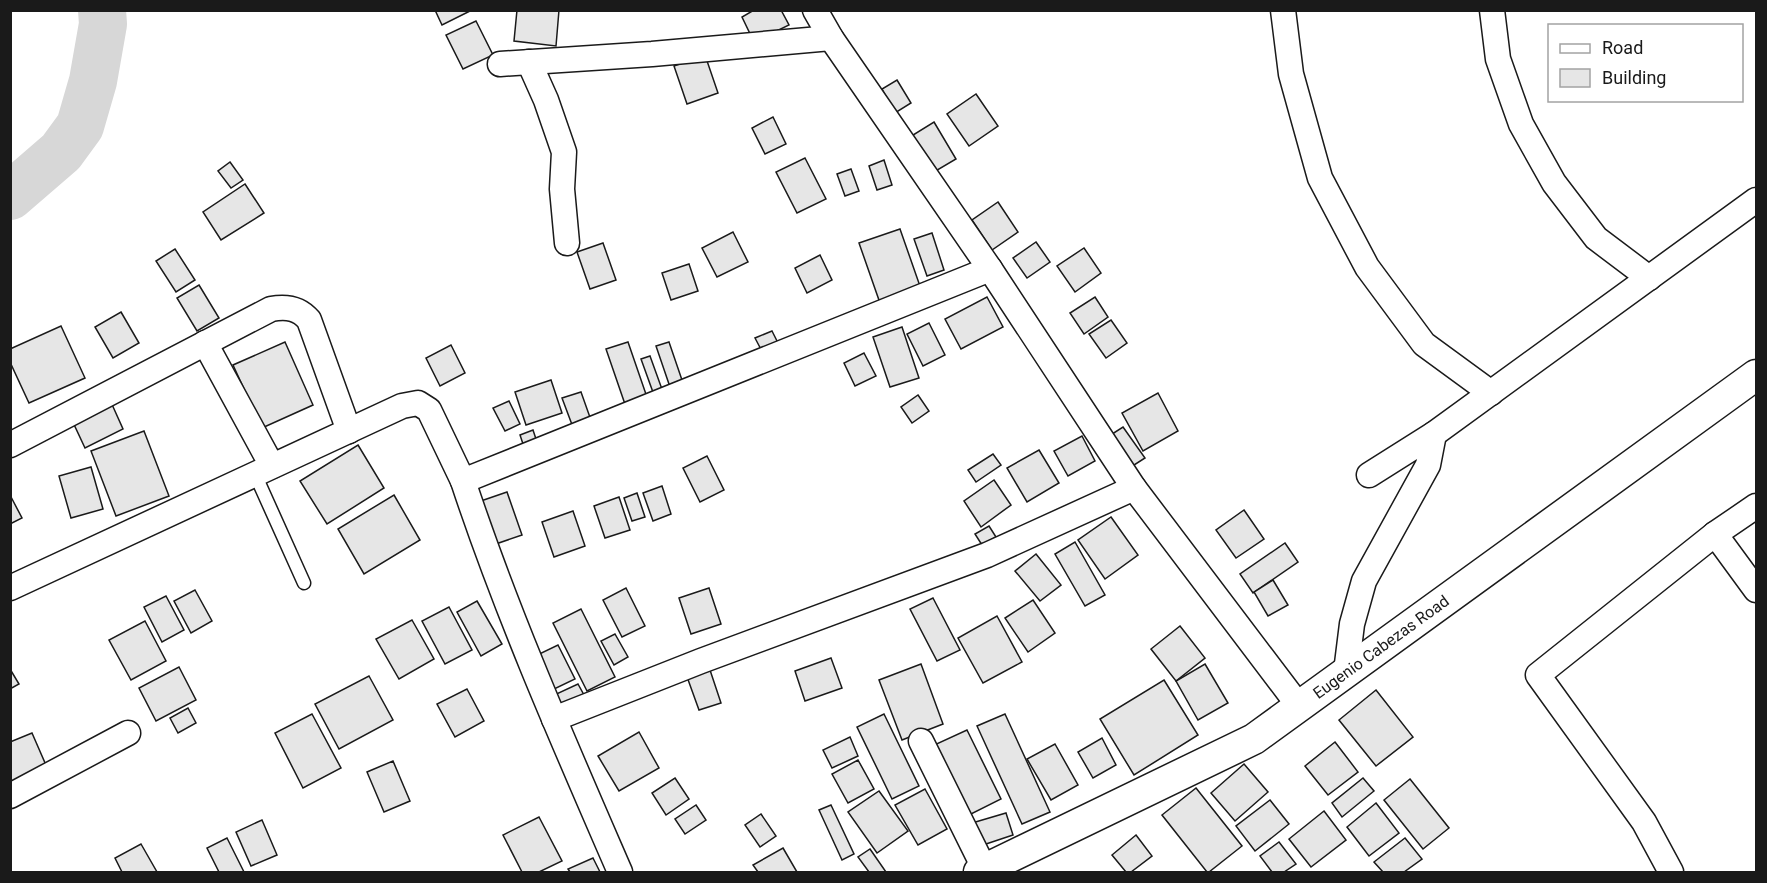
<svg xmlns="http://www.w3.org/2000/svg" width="1767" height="883" font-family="Roboto,sans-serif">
  <rect width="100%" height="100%" fill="#fff"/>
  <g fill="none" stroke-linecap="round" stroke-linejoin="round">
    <!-- river -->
    <path stroke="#d7d7d7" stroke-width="48" d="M 10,196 L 61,152 L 80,126 L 93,81 L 103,24 L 102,10"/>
  </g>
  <!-- building -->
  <g fill="#e6e6e6" stroke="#1a1a1a" stroke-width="1.5">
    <path d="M 435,10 L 472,10 L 442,25 Z"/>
    <path d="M 517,10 L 559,10 L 556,46 L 514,41 Z"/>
    <path d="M 754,10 L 781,10 L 789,25 L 754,42 L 742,17 Z"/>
    <path d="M 476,21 L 493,55 L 463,69 L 446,35 Z"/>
    <path d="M 705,55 L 718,93 L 687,104 L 674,66 Z"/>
    <path d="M 897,80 L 911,103 L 895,113 L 882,89 Z"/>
    <path d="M 976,94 L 998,126 L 969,146 L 947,114 Z"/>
    <path d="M 773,117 L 786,144 L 765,154 L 752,128 Z"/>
    <path d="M 934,122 L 956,159 L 934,172 L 913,135 Z"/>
    <path d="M 805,158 L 826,199 L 797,213 L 776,172 Z"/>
    <path d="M 884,160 L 892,185 L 877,190 L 869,166 Z"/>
    <path d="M 230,162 L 243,180 L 231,188 L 218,171 Z"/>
    <path d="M 851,169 L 859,191 L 845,196 L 837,174 Z"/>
    <path d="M 245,184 L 264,213 L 221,240 L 203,212 Z"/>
    <path d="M 998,202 L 1018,232 L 992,250 L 972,220 Z"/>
    <path d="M 900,229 L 921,289 L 880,303 L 859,243 Z"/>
    <path d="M 733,232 L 748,262 L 717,277 L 702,248 Z"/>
    <path d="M 932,233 L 944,270 L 927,276 L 914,239 Z"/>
    <path d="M 1036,242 L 1050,262 L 1027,278 L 1013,258 Z"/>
    <path d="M 603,243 L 616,280 L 590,289 L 577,252 Z"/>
    <path d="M 1084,248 L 1101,273 L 1075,292 L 1057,266 Z"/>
    <path d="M 175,249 L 195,280 L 176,292 L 156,261 Z"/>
    <path d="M 820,255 L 832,280 L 807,293 L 795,268 Z"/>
    <path d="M 689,264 L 698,291 L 671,300 L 662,273 Z"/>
    <path d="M 199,285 L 219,318 L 197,331 L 177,298 Z"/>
    <path d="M 987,297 L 1003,327 L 961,349 L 945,319 Z"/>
    <path d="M 1095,297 L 1108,317 L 1084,334 L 1070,313 Z"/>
    <path d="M 121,312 L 139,343 L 113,358 L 95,327 Z"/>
    <path d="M 1111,320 L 1127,343 L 1106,358 L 1089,334 Z"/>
    <path d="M 929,323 L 945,355 L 923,366 L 907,334 Z"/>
    <path d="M 61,326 L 85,378 L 29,403 L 10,362 L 10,349 Z"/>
    <path d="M 902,327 L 919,378 L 890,387 L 873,337 Z"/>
    <path d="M 772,331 L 780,347 L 764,355 L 755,338 Z"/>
    <path d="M 285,342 L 313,405 L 262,428 L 233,365 Z"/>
    <path d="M 628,342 L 649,403 L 627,410 L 606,349 Z"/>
    <path d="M 669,342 L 683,383 L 670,387 L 656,346 Z"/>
    <path d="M 451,345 L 465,373 L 440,386 L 426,358 Z"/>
    <path d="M 864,353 L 876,376 L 855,386 L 844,363 Z"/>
    <path d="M 650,356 L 663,392 L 654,395 L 641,359 Z"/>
    <path d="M 551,380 L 562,413 L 526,425 L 515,392 Z"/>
    <path d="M 581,392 L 592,423 L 574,430 L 562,398 Z"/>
    <path d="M 1158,393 L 1178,431 L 1143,451 L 1122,413 Z"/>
    <path d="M 918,395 L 929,411 L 912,423 L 901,407 Z"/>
    <path d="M 110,400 L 123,429 L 85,448 L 71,418 Z"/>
    <path d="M 509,401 L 520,424 L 505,431 L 493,408 Z"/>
    <path d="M 1123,427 L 1145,458 L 1131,467 L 1109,436 Z"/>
    <path d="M 533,430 L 539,448 L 526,453 L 520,435 Z"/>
    <path d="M 144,431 L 169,496 L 116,516 L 91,451 Z"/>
    <path d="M 1082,436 L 1095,461 L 1068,476 L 1054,451 Z"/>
    <path d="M 358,445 L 384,488 L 327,524 L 300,481 Z"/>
    <path d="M 1039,450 L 1059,483 L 1027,502 L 1007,468 Z"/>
    <path d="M 993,454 L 1001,465 L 976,482 L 968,470 Z"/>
    <path d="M 707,456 L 724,490 L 700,502 L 683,468 Z"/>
    <path d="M 91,467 L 103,509 L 71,518 L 59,476 Z"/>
    <path d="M 994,480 L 1011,505 L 981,527 L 964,501 Z"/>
    <path d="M 662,486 L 671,514 L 653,521 L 643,493 Z"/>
    <path d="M 507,492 L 522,535 L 490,546 L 475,503 Z"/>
    <path d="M 637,493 L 645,517 L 632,521 L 624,498 Z"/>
    <path d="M 10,495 L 22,518 L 10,524 Z"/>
    <path d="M 394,495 L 420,540 L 364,574 L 338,529 Z"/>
    <path d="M 619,497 L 630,530 L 605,538 L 594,506 Z"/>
    <path d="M 1244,510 L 1264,539 L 1236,558 L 1216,530 Z"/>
    <path d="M 573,511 L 585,546 L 554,557 L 542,522 Z"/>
    <path d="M 1111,517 L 1138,555 L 1105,579 L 1078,540 Z"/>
    <path d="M 989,526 L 996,537 L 982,545 L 975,534 Z"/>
    <path d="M 1075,542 L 1105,595 L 1085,606 L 1055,554 Z"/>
    <path d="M 1285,543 L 1298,562 L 1253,593 L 1240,574 Z"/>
    <path d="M 1036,554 L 1061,585 L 1040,601 L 1015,571 Z"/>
    <path d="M 1273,580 L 1288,605 L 1268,616 L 1254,592 Z"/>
    <path d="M 626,588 L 645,626 L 622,637 L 603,600 Z"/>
    <path d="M 709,588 L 721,624 L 691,634 L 679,598 Z"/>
    <path d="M 195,590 L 212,621 L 191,633 L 174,601 Z"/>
    <path d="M 166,596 L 184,630 L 162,642 L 144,607 Z"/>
    <path d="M 933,598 L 960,650 L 937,661 L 910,609 Z"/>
    <path d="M 1033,600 L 1055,633 L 1028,652 L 1005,618 Z"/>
    <path d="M 477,601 L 502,644 L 481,656 L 457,612 Z"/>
    <path d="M 449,607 L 472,650 L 445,664 L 422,621 Z"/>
    <path d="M 581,609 L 615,677 L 587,691 L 553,623 Z"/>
    <path d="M 997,616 L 1022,662 L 983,683 L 958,638 Z"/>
    <path d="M 412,620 L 434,659 L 399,679 L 376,639 Z"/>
    <path d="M 145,621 L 166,661 L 131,680 L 109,640 Z"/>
    <path d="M 1180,626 L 1205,658 L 1176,681 L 1151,649 Z"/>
    <path d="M 615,634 L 628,657 L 614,665 L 601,641 Z"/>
    <path d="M 558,645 L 575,679 L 550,691 L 533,657 Z"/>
    <path d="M 831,658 L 842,688 L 805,701 L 795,671 Z"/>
    <path d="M 921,664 L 943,724 L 902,740 L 879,680 Z"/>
    <path d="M 1205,664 L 1228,703 L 1198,720 L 1176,681 Z"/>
    <path d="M 179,667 L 196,700 L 156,721 L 139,688 Z"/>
    <path d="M 709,667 L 721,703 L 699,710 L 686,674 Z"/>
    <path d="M 10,669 L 19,684 L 10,689 Z"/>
    <path d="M 369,676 L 393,720 L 339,749 L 315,704 Z"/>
    <path d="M 1164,680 L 1198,735 L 1134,775 L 1100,719 Z"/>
    <path d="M 578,684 L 584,695 L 558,708 L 552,696 Z"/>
    <path d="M 467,689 L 484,721 L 455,737 L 437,704 Z"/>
    <path d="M 1376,690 L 1413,737 L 1376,766 L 1339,720 Z"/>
    <path d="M 188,708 L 196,723 L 178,733 L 170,718 Z"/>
    <path d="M 312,714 L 341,768 L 303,788 L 275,733 Z"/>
    <path d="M 884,714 L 919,786 L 892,799 L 857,727 Z"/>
    <path d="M 1005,714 L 1050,812 L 1022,824 L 977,726 Z"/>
    <path d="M 967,730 L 1001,799 L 967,816 L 932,746 Z"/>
    <path d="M 639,732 L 659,768 L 619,791 L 598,756 Z"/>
    <path d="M 32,733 L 49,772 L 14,788 L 10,781 L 10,742 Z"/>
    <path d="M 850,737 L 858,756 L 832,768 L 823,750 Z"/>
    <path d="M 1102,738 L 1116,765 L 1093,778 L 1078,752 Z"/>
    <path d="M 1335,742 L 1358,772 L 1328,795 L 1305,766 Z"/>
    <path d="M 1055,744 L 1078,785 L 1051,800 L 1027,759 Z"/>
    <path d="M 858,760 L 874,789 L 848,803 L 832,774 Z"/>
    <path d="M 393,761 L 410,801 L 384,812 L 367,772 Z"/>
    <path d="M 1244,764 L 1268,792 L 1235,821 L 1211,793 Z"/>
    <path d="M 675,778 L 689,799 L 666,815 L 652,793 Z"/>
    <path d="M 1363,778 L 1374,791 L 1342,817 L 1332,803 Z"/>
    <path d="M 1410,779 L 1449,828 L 1423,849 L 1384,800 Z"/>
    <path d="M 1196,788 L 1242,846 L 1209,872 L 1207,872 L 1162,815 Z"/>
    <path d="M 925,789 L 947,829 L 918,845 L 895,805 Z"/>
    <path d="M 879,791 L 908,831 L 877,853 L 848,812 Z"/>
    <path d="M 1270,800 L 1289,824 L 1255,851 L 1236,826 Z"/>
    <path d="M 1376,803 L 1399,833 L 1369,856 L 1347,827 Z"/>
    <path d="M 696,805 L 706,820 L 685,834 L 675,819 Z"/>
    <path d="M 831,805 L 854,854 L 842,860 L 819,810 Z"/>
    <path d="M 1324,811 L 1346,840 L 1311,867 L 1289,839 Z"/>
    <path d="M 1006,813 L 1013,835 L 980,846 L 972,823 Z"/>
    <path d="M 761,814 L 776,836 L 760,847 L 745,825 Z"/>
    <path d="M 539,817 L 562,861 L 539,872 L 522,872 L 503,835 Z"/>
    <path d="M 262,820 L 277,855 L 251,866 L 236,832 Z"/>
    <path d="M 1136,835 L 1152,856 L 1131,872 L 1126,872 L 1112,855 Z"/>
    <path d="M 227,838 L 244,872 L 219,872 L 207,848 Z"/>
    <path d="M 1405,838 L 1422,859 L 1404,872 L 1383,872 L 1374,862 Z"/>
    <path d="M 1279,842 L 1296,864 L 1284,872 L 1272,872 L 1260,856 Z"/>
    <path d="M 141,844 L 157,872 L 122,872 L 115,858 Z"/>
    <path d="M 783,848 L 797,872 L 758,872 L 753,865 Z"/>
    <path d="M 870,849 L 886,872 L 869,872 L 858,857 Z"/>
    <path d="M 593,858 L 600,872 L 570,872 L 568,869 Z"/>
  </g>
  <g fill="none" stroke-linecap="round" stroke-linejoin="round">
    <!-- service casing -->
    <g stroke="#1a1a1a" stroke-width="15">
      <path id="service" d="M 255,474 L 304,583"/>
    </g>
    <!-- minor casing -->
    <g stroke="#1a1a1a" stroke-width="27">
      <g id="minor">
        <path d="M 815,10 L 831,38 L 990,269 L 1134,488 L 1299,706"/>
        <path d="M 1283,10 L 1291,74 L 1320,178 L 1367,267 L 1424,344 L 1491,393"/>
        <path d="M 1492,10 L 1498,59 L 1521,124 L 1554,183 L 1596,238 L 1649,278"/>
        <path d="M 529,62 L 546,100 L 564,152 L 562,189 L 567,243"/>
        <path d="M 500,64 L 652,54 L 831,38"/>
        <path d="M 205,343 L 272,466"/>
        <path d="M 10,445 L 271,309 C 287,306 299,308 309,320 L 349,431"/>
        <path d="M 1369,475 L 1434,434 L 1756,200"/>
        <path d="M 463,481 C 507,614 564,743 620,872"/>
        <path d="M 1715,534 L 1756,590"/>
        <path d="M 10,588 L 402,406 L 418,403 L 429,410 L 463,481 L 990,269"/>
        <path d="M 1346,672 L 1352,624 L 1364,581 L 1428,465 L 1434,434"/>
        <path d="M 554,719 L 701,661 L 987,555 L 1134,488"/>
        <path d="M 921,741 L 985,870"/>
        <path d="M 10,796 L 128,733"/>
        <path d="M 1671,872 L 1644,822 L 1538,675 L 1715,534 L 1756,506"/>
      </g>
    </g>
    <!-- tertiary casing -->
    <g stroke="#1a1a1a" stroke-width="33">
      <path id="tertiary" d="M 979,872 L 1254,739 L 1756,375"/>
    </g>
    <!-- service -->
    <use href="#service" stroke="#fff" stroke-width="12"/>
    <!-- minor -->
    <use href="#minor" stroke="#fff" stroke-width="24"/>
    <!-- tertiary -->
    <use href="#tertiary" stroke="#fff" stroke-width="30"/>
  </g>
  <g text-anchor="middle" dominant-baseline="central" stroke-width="4.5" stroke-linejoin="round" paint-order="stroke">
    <!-- street labels -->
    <g font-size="16" fill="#1a1a1a" stroke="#fff">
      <text transform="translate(1381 647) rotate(-36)">Eugenio Cabezas Road</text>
    </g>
  </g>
  <!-- border -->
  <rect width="1767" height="883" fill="none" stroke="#1a1a1a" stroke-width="24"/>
  <!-- legend -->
  <rect x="1548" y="24" width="195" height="78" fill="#ffffff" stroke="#a3a3a3" stroke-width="1.5"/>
  <rect x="1560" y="44" width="30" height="9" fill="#ffffff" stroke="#a3a3a3" stroke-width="1.5"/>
  <text x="1602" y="54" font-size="18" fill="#1a1a1a">Road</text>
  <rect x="1560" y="69" width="30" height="18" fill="#e6e6e6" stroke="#a3a3a3" stroke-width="1.5"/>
  <text x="1602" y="84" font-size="18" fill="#1a1a1a">Building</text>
</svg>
